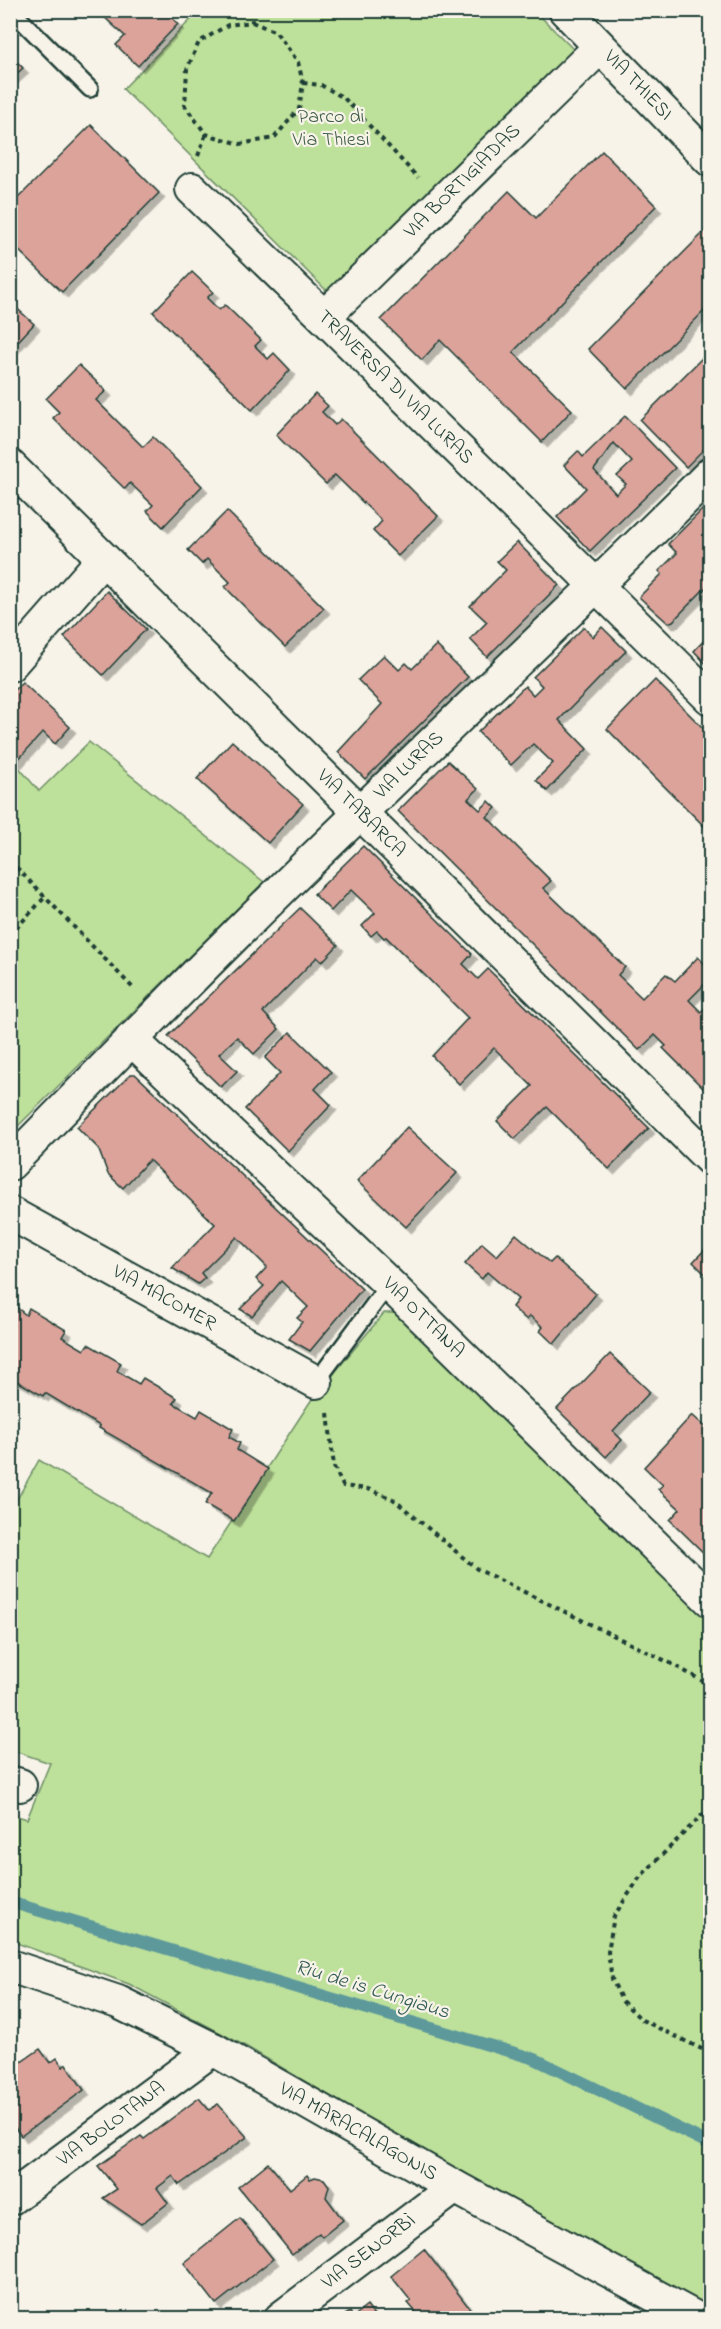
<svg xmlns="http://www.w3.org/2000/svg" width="721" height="2329" font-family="'Indie Flower',sans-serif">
  <defs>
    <filter id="shadow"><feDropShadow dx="5.5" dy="5.5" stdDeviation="0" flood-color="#0004"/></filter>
  </defs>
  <rect width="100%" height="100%" fill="#f7f3e8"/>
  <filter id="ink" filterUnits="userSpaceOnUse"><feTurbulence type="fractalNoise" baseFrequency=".0167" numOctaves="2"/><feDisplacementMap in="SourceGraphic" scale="12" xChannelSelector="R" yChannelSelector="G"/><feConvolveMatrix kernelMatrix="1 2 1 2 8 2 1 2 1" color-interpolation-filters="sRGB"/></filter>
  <g filter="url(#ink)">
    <!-- green -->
    <g fill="#bde09a" stroke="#6e8e67" stroke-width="1.5">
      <path d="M 199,11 L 535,11 L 574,50 L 331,295 L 123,89 Z"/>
      <path d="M 89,742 L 264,882 L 11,1133 L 10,757 L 39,791 Z"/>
      <path d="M 384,1313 L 403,1313 L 612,1516 L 710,1616 L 710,2314 L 390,2132 L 247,2047 L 129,1984 L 11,1941 L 11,1814 L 27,1819 L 50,1763 L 11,1750 L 11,1510 L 39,1460 L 207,1559 L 310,1402 Z"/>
    </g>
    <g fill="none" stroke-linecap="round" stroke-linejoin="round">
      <!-- stream -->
      <path stroke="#5d999b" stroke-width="12" d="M 10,1902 L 535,2059 L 710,2144"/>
    </g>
    <!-- building -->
    <g fill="#dca39b" stroke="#1f3d34" stroke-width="1.5" fill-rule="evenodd" filter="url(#shadow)">
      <path d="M 108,10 L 164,10 L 178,24 L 138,66 L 116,45 L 125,36 L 103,16 Z"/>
      <path d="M 10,55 L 23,68 L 10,80 Z"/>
      <path d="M 91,125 L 159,193 L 62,292 L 10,242 L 10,206 Z"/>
      <path d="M 602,151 L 656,206 L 513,352 L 572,410 L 542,442 L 440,340 L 422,360 L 381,320 L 509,191 L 536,218 Z"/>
      <path d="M 710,226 L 710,305 L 627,389 L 588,349 Z"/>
      <path d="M 192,272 L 213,292 L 207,298 L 219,310 L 225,305 L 261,340 L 255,346 L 268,359 L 274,353 L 290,370 L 252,410 L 153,312 Z"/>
      <path d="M 10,302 L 34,324 L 10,350 Z"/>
      <path d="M 710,350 L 710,443 L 686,467 L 640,420 Z"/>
      <path d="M 79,365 L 106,391 L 96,400 L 143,447 L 153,437 L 202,486 L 163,527 L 147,511 L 153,505 L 130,483 L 125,489 L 53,418 L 59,412 L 46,399 Z"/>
      <path d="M 315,394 L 328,406 L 322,412 L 335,425 L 341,419 L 438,516 L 398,556 L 373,531 L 382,521 L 335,475 L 326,484 L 276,435 Z"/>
      <path d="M 625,416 L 675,468 L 590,551 L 557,517 L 586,488 L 564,465 L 578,451 L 583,457 ZM 614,443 L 632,462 L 617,476 L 626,484 L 616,494 L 594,470 Z"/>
      <path d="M 710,502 L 710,588 L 708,585 L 673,621 L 668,623 L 639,597 L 662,574 L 659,571 L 677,553 L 668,544 Z"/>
      <path d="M 227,511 L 324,608 L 285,647 L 225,587 L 230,582 L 207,559 L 202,564 L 188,550 Z"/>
      <path d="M 517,542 L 559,585 L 487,657 L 470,639 L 487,622 L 470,606 L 506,570 L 497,561 Z"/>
      <path d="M 107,591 L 146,629 L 103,675 L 64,637 Z"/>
      <path d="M 584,627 L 593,637 L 602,627 L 626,651 L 559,720 L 587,749 L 547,791 L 536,780 L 553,763 L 533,744 L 511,765 L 478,732 L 525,686 L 533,695 L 542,686 L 533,677 Z"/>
      <path d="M 710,634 L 710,668 L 694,651 Z"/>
      <path d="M 436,645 L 468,677 L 365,779 L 338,752 L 382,704 L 358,680 L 384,655 L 399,670 L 406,663 L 412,669 Z"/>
      <path d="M 655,680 L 710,735 L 710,832 L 607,729 Z"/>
      <path d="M 22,682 L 70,727 L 55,744 L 43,732 L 16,762 L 10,757 L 10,694 Z"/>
      <path d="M 232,741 L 303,804 L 268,843 L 197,779 Z"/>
      <path d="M 448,761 L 478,789 L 468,799 L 480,810 L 489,801 L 496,808 L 487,817 L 551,881 L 543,888 L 625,967 L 618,975 L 642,998 L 666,974 L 675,981 L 698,957 L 710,969 L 710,979 L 689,1000 L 701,1012 L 708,1005 L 710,1008 L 710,1095 L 663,1048 L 666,1046 L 655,1035 L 639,1050 L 398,811 Z"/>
      <path d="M 363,846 L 472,954 L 463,964 L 478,979 L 488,969 L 649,1128 L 609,1169 L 547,1107 L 515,1139 L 497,1121 L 532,1086 L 494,1048 L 459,1084 L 432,1056 L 468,1018 L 386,937 L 384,938 L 377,931 L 371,936 L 362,926 L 375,913 L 351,890 L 331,911 L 314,894 Z"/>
      <path d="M 300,908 L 338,945 L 322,962 L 317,957 L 263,1012 L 279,1029 L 254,1054 L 237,1037 L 219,1054 L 237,1071 L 221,1087 L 168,1036 Z"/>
      <path d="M 290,1032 L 331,1072 L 315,1089 L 331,1105 L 288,1151 L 245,1109 L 280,1073 L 265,1058 Z"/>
      <path d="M 131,1074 L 135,1074 L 362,1289 L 310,1351 L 289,1339 L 302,1322 L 297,1318 L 308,1307 L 281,1281 L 252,1316 L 240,1309 L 264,1286 L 256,1279 L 267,1267 L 237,1237 L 201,1273 L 205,1278 L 198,1284 L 172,1268 L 215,1224 L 149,1160 L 123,1188 L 108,1174 L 98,1148 L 77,1127 Z"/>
      <path d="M 407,1127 L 457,1173 L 406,1227 L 357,1181 Z"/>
      <path d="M 516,1234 L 550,1263 L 555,1258 L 596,1294 L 554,1344 L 540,1331 L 543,1327 L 530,1316 L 527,1320 L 512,1307 L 518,1299 L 487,1272 L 482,1279 L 465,1264 L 482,1243 L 497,1256 Z"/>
      <path d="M 710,1244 L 710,1279 L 693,1262 Z"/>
      <path d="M 10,1302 L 26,1315 L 29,1308 L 66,1330 L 62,1337 L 84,1350 L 88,1344 L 121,1363 L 117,1371 L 139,1384 L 143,1378 L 177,1398 L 173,1403 L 197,1417 L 201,1410 L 233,1429 L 229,1437 L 240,1443 L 237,1450 L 268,1469 L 234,1521 L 205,1504 L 212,1493 L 99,1428 L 100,1426 L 45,1393 L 43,1396 L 10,1377 Z"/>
      <path d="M 610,1354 L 650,1392 L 613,1431 L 622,1440 L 606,1457 L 557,1409 Z"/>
      <path d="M 692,1415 L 710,1431 L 707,1438 L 710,1442 L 710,1559 L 670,1520 L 680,1509 L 658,1489 L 663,1485 L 644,1467 Z"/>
      <path d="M 40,2049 L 50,2063 L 57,2058 L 63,2067 L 66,2064 L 84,2090 L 21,2136 L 10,2121 L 10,2106 L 12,2105 L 10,2102 L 10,2070 Z"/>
      <path d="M 199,2098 L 209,2110 L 218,2104 L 247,2137 L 179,2185 L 173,2176 L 157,2188 L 168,2203 L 141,2224 L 103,2198 L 117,2189 L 98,2166 L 141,2136 L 144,2139 Z"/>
      <path d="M 268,2163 L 290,2189 L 307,2175 L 310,2179 L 315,2177 L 324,2179 L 329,2186 L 326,2197 L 343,2220 L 322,2237 L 319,2233 L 292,2254 L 238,2187 Z"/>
      <path d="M 240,2218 L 273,2259 L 216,2304 L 184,2263 Z"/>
      <path d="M 424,2249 L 471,2310 L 461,2318 L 421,2318 L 408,2303 L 411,2301 L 391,2276 Z"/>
      <path d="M 367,2306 L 376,2318 L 340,2318 L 350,2312 L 353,2317 Z"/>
    </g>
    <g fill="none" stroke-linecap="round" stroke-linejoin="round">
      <!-- lane casing -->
      <g stroke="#1f3d34" stroke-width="20">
        <g id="lane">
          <path d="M 11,10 L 90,89"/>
          <path d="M 316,1382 L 389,1284"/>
        </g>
      </g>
      <!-- street casing -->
      <g stroke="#1f3d34" stroke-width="36">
        <g id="street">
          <path id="s1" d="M 565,10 L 710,160"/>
          <path id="s2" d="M 192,189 L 324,317 L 710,698"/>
          <path id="s3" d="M 324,317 L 600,47"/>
          <path id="s4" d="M 10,466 L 710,1159"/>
          <path d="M 10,665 L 103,559"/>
          <path id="s5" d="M 131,1039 L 389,1284 L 710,1600"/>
          <path id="s6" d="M 10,1164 C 125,1046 240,928 359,814 C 475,700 595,589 710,474"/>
          <path id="s7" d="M 10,1213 L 316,1382"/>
          <path d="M 10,1782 L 20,1785"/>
          <path id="s8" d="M 10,1966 L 118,2002 L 213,2049 L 455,2187 L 696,2318"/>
          <path id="s9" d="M 10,2199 L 213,2049"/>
          <path id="s10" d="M 281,2318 L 455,2187"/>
        </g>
      </g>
      <!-- path -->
      <g stroke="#1f3d34" stroke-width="4" stroke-dasharray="4.5 4.5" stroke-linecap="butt">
        <path d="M 251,10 L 252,22"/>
        <path d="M 252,22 L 276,32 L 298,62 L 303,83 L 299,109 L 274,138 L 240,144 L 206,134 L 185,106 L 187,69 L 199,42 L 228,25 Z"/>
        <path d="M 303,83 L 321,85 L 344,98 L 418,178"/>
        <path d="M 198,156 L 206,134"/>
        <path d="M 10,861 L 134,989"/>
        <path d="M 10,935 L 45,897"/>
        <path d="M 328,1413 L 334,1467 L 343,1486 L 368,1489 L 393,1499 L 477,1569 L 670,1663 L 710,1685"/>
        <path d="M 710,1807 L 640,1877 L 614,1916 L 608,1952 L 612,1979 L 622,2001 L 642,2020 L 710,2053"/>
      </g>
      <!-- lane -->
      <use href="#lane" stroke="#f7f3e8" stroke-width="15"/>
      <!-- street -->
      <use href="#street" stroke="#f7f3e8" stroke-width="32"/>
    </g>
  </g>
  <g text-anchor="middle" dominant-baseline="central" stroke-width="4.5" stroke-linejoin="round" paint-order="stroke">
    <!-- street labels -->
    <g font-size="20" fill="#1f3d34" stroke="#f7f3e8">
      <text stroke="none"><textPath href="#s1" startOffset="105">VIA THIESI</textPath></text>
      <text stroke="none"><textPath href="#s3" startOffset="194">VIA BORTIGIADAS</textPath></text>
      <text stroke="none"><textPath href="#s2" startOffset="284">TRAVERSA DI VIA LURAS</textPath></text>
      <text stroke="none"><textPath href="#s6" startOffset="564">VIA LURAS</textPath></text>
      <text stroke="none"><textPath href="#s4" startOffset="494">VIA TABARCA</textPath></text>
      <text stroke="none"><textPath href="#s7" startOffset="176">VIA MACOMER</textPath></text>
      <text stroke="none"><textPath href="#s5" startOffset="404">VIA OTTANA</textPath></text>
      <text stroke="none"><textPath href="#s9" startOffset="126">VIA BOLOTANA</textPath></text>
      <text stroke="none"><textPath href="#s8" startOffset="387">VIA MARACALAGONIS</textPath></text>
      <text stroke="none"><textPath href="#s10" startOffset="110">VIA SENORBÌ</textPath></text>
    </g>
    <!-- park labels -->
    <g font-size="20" fill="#3f5e48" stroke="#f7f3e8">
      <text x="331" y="117">Parco di<tspan x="331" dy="23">Via Thiesi</tspan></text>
    </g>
    <!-- water labels -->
    <g font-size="21" font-style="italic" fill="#345c56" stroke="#f7f3e8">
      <text transform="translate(372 1990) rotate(17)">Riu de is Cungiaus</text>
    </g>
  </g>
  <!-- margin -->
  <rect width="721" height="2329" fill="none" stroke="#f7f3e8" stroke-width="36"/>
  <rect x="18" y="18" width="685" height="2293" fill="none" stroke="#1f3d34" stroke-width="2" filter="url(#ink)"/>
</svg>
